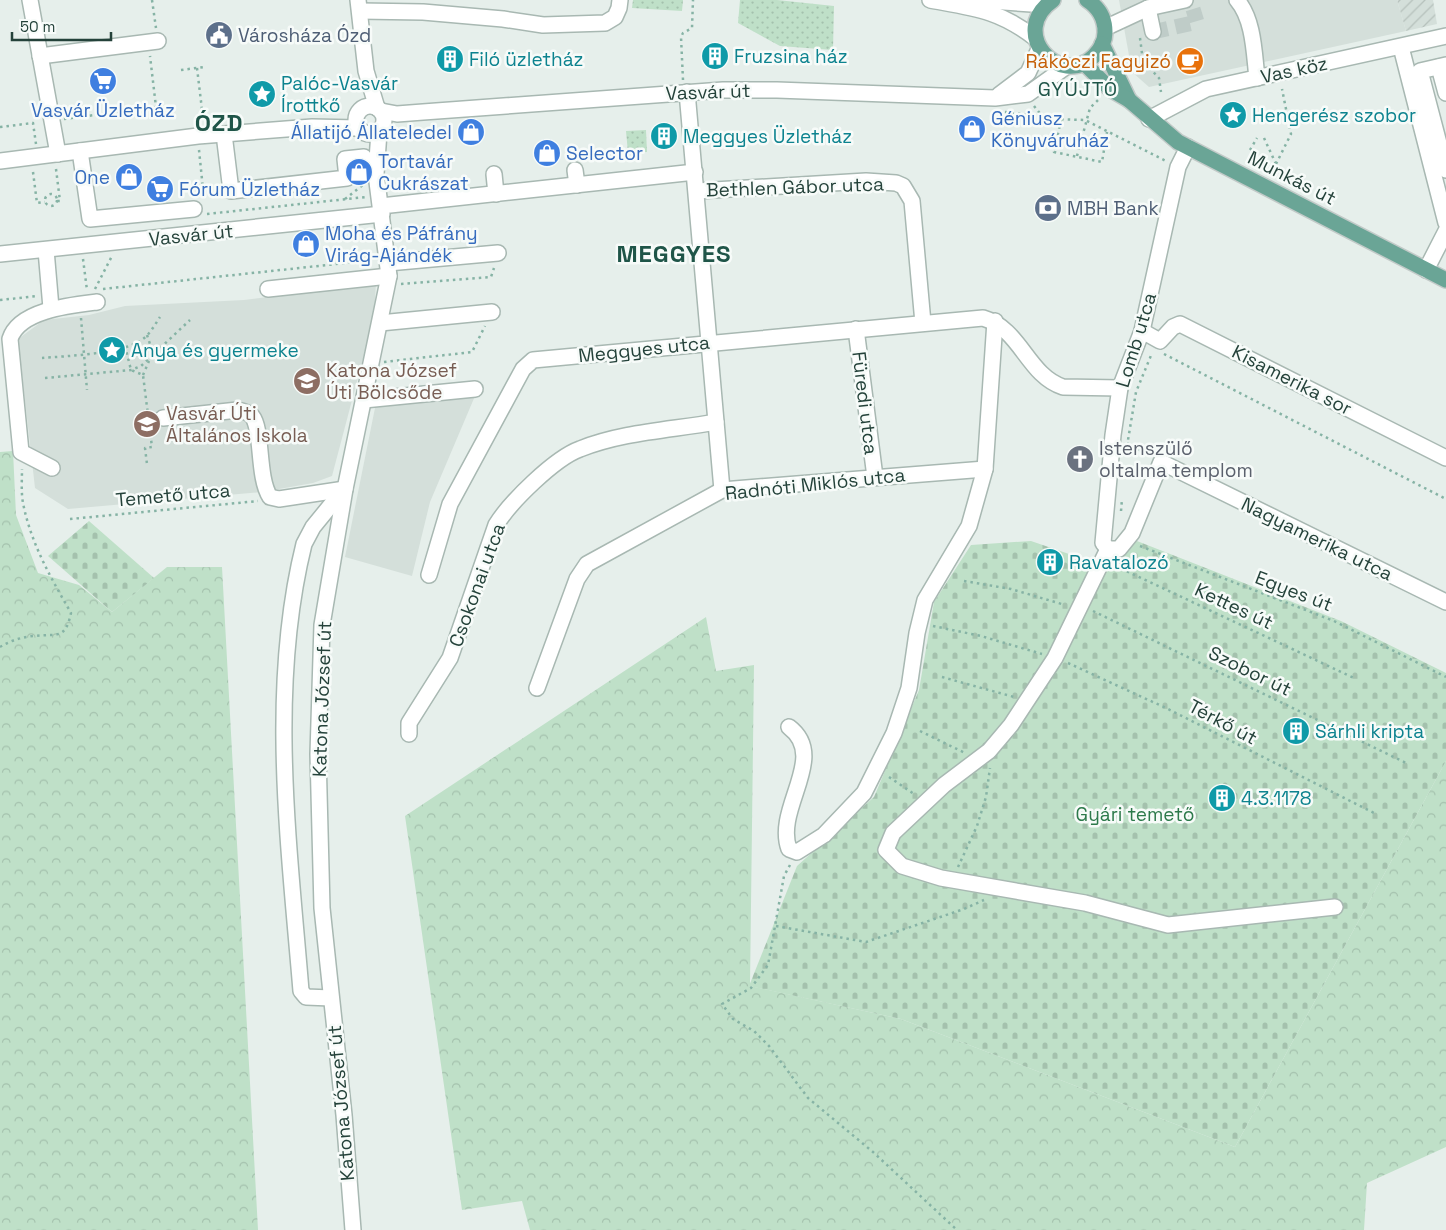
<svg xmlns="http://www.w3.org/2000/svg" width="1446" height="1230" font-family="'Space Grotesk',sans-serif">
  <defs>
    <pattern id="industrial-furrows" width="10" height="10" patternUnits="userSpaceOnUse" patternTransform="scale(1.25)"><rect width="10" height="10" fill="#d4dfda"/><path d="M-1 1l2-2M0 10L10 0M9 11l2-2" fill="none" stroke="#b6c1bc"/></pattern>
    <pattern id="forest-crowns" width="20" height="18" patternUnits="userSpaceOnUse" patternTransform="scale(1.25)"><rect width="20" height="18" fill="#bfe0c8"/><path d="M2 6a3 3 0 1 1 6 0M12 15a3 3 0 1 1 6 0" fill="none" stroke="#a4c1ad"/></pattern>
    <pattern id="cemetery-stones" width="16" height="16" patternUnits="userSpaceOnUse" patternTransform="scale(1.25)"><rect width="16" height="16" fill="#bfe0c8"/><path d="M2 7V4a2 2 0 0 1 4 0v3zM10 15v-3a2 2 0 0 1 4 0v3z" fill="#a4c1ad"/></pattern>
    <pattern id="park-dots" width="8" height="8" patternUnits="userSpaceOnUse" patternTransform="scale(1.25)"><rect width="8" height="8" fill="#bfe0c8"/><path d="M2 2h.1M6 6h.1" fill="none" stroke="#a4c1ad" stroke-width="1.8" stroke-linecap="round"/></pattern>
  </defs>
  <rect width="100%" height="100%" fill="#e6efeb"/>
  <!-- built -->
  <g fill="#d4dfda">
    <path d="M 1119,0 L 1397,0 L 1406,31 L 1149,87 L 1132,72 Z"/>
    <path d="M 376,283 L 374,317 L 332,476 L 313,483 L 262,492 L 68,509 L 35,488 L 18,339 L 44,320 L 89,315 L 125,306 L 244,300 Z"/>
    <path d="M 475,396 L 430,502 L 412,576 L 345,557 L 376,403 Z"/>
  </g>
  <!-- industrial -->
  <path fill="url(#industrial-furrows)" d="M 1397,0 L 1433,0 L 1437,24 L 1406,31 Z"/>
  <!-- forest -->
  <g fill="url(#forest-crowns)">
    <path d="M 13,451 L 16,515 L 38,573 L 79,585 L 112,612 L 167,567 L 222,567 L 258,1230 L 0,1230 L 0,452 Z"/>
    <path d="M 706,617 L 716,671 L 754,665 L 750,986 L 901,1019 L 1235,1147 L 1446,761 L 1446,1147 L 1367,1183 L 1364,1230 L 530,1230 L 522,1201 L 462,1210 L 405,816 Z"/>
  </g>
  <!-- cemetery -->
  <g fill="url(#cemetery-stones)">
    <path d="M 89,521 L 154,578 L 112,612 L 48,556 Z"/>
    <path d="M 1031,541 L 1110,568 L 1137,541 L 1341,621 L 1446,673 L 1446,761 L 1235,1147 L 901,1019 L 749,986 L 797,866 L 874,797 L 919,690 L 934,602 L 971,545 Z"/>
  </g>
  <!-- park -->
  <g fill="url(#park-dots)">
    <path d="M 633,0 L 683,0 L 682,11 L 632,8 Z"/>
    <path d="M 740,0 L 777,0 L 834,6 L 833,50 L 780,46 L 738,23 Z"/>
    <path d="M 646,130 L 647,152 L 628,153 L 626,131 Z"/>
  </g>
  <g fill="none" stroke-linecap="round" stroke-linejoin="round">
    <!-- minor-tunnel -->
    <path stroke="#bfccc8" stroke-width="15" stroke-dasharray="15 8" stroke-linecap="butt" d="M 1153,32 L 1197,22 L 1193,9"/>
    <!-- minor casing -->
    <g stroke="#a8b8b2" stroke-width="18">
      <g id="minor">
        <path d="M 30,0 L 58,154"/>
        <path d="M 358,0 L 366,71 L 377,108"/>
        <path d="M 930,0 C 974,8 999,10 1035,38"/>
        <path d="M 975,0 L 1046,5"/>
        <path d="M 1237,0 C 1254,20 1254,53 1257,78"/>
        <path d="M 1148,8 L 1153,32"/>
        <path d="M 360,11 L 423,12 L 503,19 L 543,25 L 605,23 L 615,17 L 619,8 L 620,0"/>
        <path d="M 1105,28 L 1148,8 L 1185,0"/>
        <path d="M 1401,47 L 1446,223"/>
        <path d="M 40,56 L 158,41"/>
        <path d="M 1446,65 L 1420,71 L 1446,170"/>
        <path d="M 1439,67 L 1446,93"/>
        <path d="M 687,92 L 722,490"/>
        <path d="M 999,95 L 1028,73 L 1039,49"/>
        <circle cx="370" cy="120" r="14"/>
        <path d="M 381,111 L 397,114 L 423,112 L 723,90 L 777,90 L 995,98 L 1028,94 L 1067,66"/>
        <path d="M 1149,119 L 1206,89 L 1446,36"/>
        <path d="M 224,134 L 231,191 L 347,178 L 345,159 L 364,157"/>
        <path d="M 1188,147 L 1178,167 L 1142,331 L 1120,388 L 1113,435 L 1103,543 L 1108,549 L 1119,549 L 1132,533 L 1161,462 L 1446,602"/>
        <path d="M 80,151 L 90,219 L 194,209"/>
        <path d="M 0,161 L 198,136 L 312,127 L 358,128"/>
        <path d="M 575,170 L 577,185"/>
        <path d="M 494,174 L 496,194"/>
        <path d="M 697,191 L 866,181 L 896,183 L 903,186 L 912,201 L 923,323"/>
        <path d="M 381,206 L 695,172"/>
        <path d="M 46,250 L 51,308"/>
        <path d="M 0,254 L 382,214"/>
        <path d="M 388,263 L 498,253"/>
        <path d="M 1426,270 L 1446,231"/>
        <path d="M 268,289 L 389,276"/>
        <path d="M 380,323 L 492,312"/>
        <path d="M 856,329 L 875,477"/>
        <path d="M 1142,331 L 1160,341 L 1173,327 L 1180,324 L 1446,458"/>
        <path d="M 364,400 L 475,389"/>
        <path d="M 163,418 L 238,410 C 243,411 248,412 252,416 C 263,429 257,477 270,497 L 279,499 L 345,489"/>
        <path d="M 52,468 L 21,452 L 10,339 C 19,310 72,305 97,302"/>
        <path d="M 1108,549 L 1055,658 L 1011,725 L 989,751 L 944,785 L 893,833 L 886,850 L 902,866 L 941,878 L 1085,903 L 1168,925 L 1335,907"/>
        <path d="M 429,575 L 450,504 L 523,369 L 533,360 L 983,318 C 1021,329 1027,375 1063,387 L 1120,388"/>
        <path d="M 537,688 L 577,579 L 587,564 L 722,490 L 985,469"/>
        <path d="M 789,727 C 829,757 774,808 789,849 L 797,852 L 824,835 L 864,793 L 894,733 L 909,688 L 917,633 L 925,600 L 969,526 L 985,469 L 995,321"/>
        <path d="M 409,734 L 409,723 L 450,658 L 496,525 C 510,502 555,458 580,449 C 622,432 671,430 716,422"/>
        <path d="M 331,998 L 306,997 L 301,991 C 289,844 268,689 304,544 L 313,527 L 344,489"/>
        <path d="M 353,1230 L 344,1115 L 322,908 L 318,754 L 322,625 L 345,489 L 389,276 L 376,174 L 379,132"/>
      </g>
    </g>
    <!-- major casing -->
    <g stroke="#c2cac8" stroke-width="18">
      <g id="major">
        <path d="M 1053,0 C 1007,32 1060,90 1094,56 C 1101,49 1105,41 1105,32 C 1105,18 1098,7 1087,0"/>
        <path d="M 1102,44 L 1129,100"/>
        <path d="M 1084,63 L 1110,89 L 1129,100 L 1178,142 L 1446,280"/>
      </g>
    </g>
    <!-- path -->
    <g stroke="#86b3a5" stroke-width="2.5" stroke-dasharray="2.5 4" stroke-linecap="butt">
      <path d="M 152,0 L 156,28"/>
      <path d="M 1140,38 L 1143,61 L 1159,78 L 1161,92"/>
      <path d="M 197,68 L 203,118"/>
      <path d="M 181,70 L 204,67"/>
      <path d="M 683,80 L 681,37 L 683,33 L 692,28 L 693,0"/>
      <path d="M 1034,106 L 1042,116 L 1051,119 L 1085,120 L 1166,161"/>
      <path d="M 1005,112 L 1041,116"/>
      <path d="M 64,119 L 156,107 L 150,56"/>
      <path d="M 1061,120 L 1054,152 L 1102,162 L 1107,132"/>
      <path d="M 0,127 L 33,123 L 36,144"/>
      <path d="M 1264,138 L 1276,164"/>
      <path d="M 199,150 L 204,199"/>
      <path d="M 1250,150 L 1257,138"/>
      <path d="M 1077,156 L 1090,108 L 1100,98"/>
      <path d="M 1276,164 L 1291,134 L 1282,89"/>
      <path d="M 56,169 L 60,201 L 57,201"/>
      <path d="M 33,172 L 37,203 L 45,202"/>
      <circle cx="51" cy="200" r="6"/>
      <path d="M 345,199 L 364,184"/>
      <path d="M 207,214 L 366,197"/>
      <path d="M 83,259 L 87,290"/>
      <path d="M 401,284 L 491,277 L 494,268"/>
      <path d="M 95,289 L 112,256"/>
      <path d="M 103,289 L 374,260"/>
      <path d="M 0,300 L 38,296"/>
      <path d="M 81,318 L 87,390"/>
      <path d="M 147,335 L 151,347 L 156,353"/>
      <path d="M 125,346 L 131,370 L 143,375 L 152,447 L 145,448 L 147,464"/>
      <path d="M 1164,354 L 1446,499"/>
      <path d="M 42,358 C 67,356 119,354 140,341 C 149,336 154,326 160,317"/>
      <path d="M 384,362 L 472,352 L 485,326"/>
      <path d="M 143,375 L 149,361"/>
      <path d="M 45,378 L 131,370 L 141,366 L 190,320"/>
      <path d="M 1127,443 L 1148,455"/>
      <path d="M 1127,446 L 1136,392 L 1152,353"/>
      <path d="M 1121,511 L 1122,499"/>
      <path d="M 70,519 L 258,501"/>
      <path d="M 1140,546 L 1334,621 L 1446,677"/>
      <path d="M 1119,562 L 1122,569 L 1354,678"/>
      <path d="M 964,581 L 1011,589 L 1065,605"/>
      <path d="M 1093,611 L 1406,763"/>
      <path d="M 933,626 L 981,636 L 1042,654"/>
      <path d="M 0,647 C 10,641 21,637 34,636 C 57,633 65,641 71,613 C 51,578 31,544 23,503 C 21,492 22,480 22,469"/>
      <path d="M 1068,663 L 1166,708 L 1376,814"/>
      <path d="M 942,677 L 1014,697"/>
      <path d="M 920,731 L 965,753"/>
      <path d="M 889,777 L 914,794"/>
      <path d="M 790,865 L 784,876 L 768,965 L 751,988 L 722,1004 L 733,1019 L 754,1031 L 769,1046 L 808,1098 L 873,1152 L 957,1230"/>
      <path d="M 958,867 L 977,826 L 986,797 L 990,768"/>
      <path d="M 776,926 L 866,942 L 964,909 L 984,900"/>
    </g>
    <!-- minor -->
    <use href="#minor" stroke="#fff" stroke-width="15"/>
    <!-- major -->
    <use href="#major" stroke="#6aa596" stroke-width="15"/>
  </g>
  <!-- icons -->
  <defs>
    <g id="civic-disc" transform="scale(1.4375)"><circle r="9.5" fill="#5c6f8a" stroke="#f7fbf9"/><path d="M-.6-6.5H3V-4.5H.6V-3L4-1V1h2V6H-6V1h2V-1L-.6-3ZM-1.2 2.5V6h2.4V2.5Z" fill="#fff"/></g>
    <g id="building-disc" transform="scale(1.4375)"><circle r="9.5" fill="#0f9aa8" stroke="#f7fbf9"/><path d="M-4-6H4V6H1V3H-1V6H-4ZM-2.5-4.3h1.7v1.8h-1.7ZM.8-4.3h1.7v1.8H.8ZM-2.5-1h1.7V.8h-1.7ZM.8-1h1.7V.8H.8Z" fill="#fff"/></g>
    <g id="cafe-disc" transform="scale(1.4375)"><circle r="9.5" fill="#e8710a" stroke="#f7fbf9"/><path d="M-5.5-4.5H6V0H3Q3 3.5 0 3.5H-2.5Q-5.5 3.5-5.5 0ZM3-3.2v2h1.7v-2ZM-6 4.5H4V6H-6Z" fill="#fff"/></g>
    <g id="supermarket-disc" transform="scale(1.4375)"><circle r="9.5" fill="#3f7fe0" stroke="#f7fbf9"/><path d="M-6-5.5h2.5l.6 2H6L4.5 2H-2.5L-4.4-4H-6ZM-1.5 3.2a1.3 1.3 0 1 0 .1 0ZM3 3.2a1.3 1.3 0 1 0 .1 0Z" fill="#fff"/></g>
    <g id="sight-disc" transform="scale(1.4375)"><circle r="9.5" fill="#0f9aa8" stroke="#f7fbf9"/><path d="M0-6L1.8-2.2L6-1.7L2.9 1.2L3.7 5.4L0 3.3L-3.7 5.4L-2.9 1.2L-6-1.7L-1.8-2.2Z" fill="#fff"/></g>
    <g id="shop-disc" transform="scale(1.4375)"><circle r="9.5" fill="#3f7fe0" stroke="#f7fbf9"/><path d="M-5-2.5h2.3a2.7 3.5 0 0 1 5.4 0H5L5.5 6h-11ZM-1.5-2.5h3a1.5 2.3 0 0 0-3 0Z" fill="#fff"/></g>
    <g id="bank-disc" transform="scale(1.4375)"><circle r="9.5" fill="#5c6f8a" stroke="#f7fbf9"/><path d="M-6-4H6V4H-6ZM0-2.3a2.3 2.3 0 1 0 0 4.6a2.3 2.3 0 1 0 0-4.6Z" fill="#fff"/></g>
    <g id="school-disc" transform="scale(1.4375)"><circle r="9.5" fill="#8d6e63" stroke="#f7fbf9"/><path d="M0-5L7-2L0 1L-7-2ZM-4 1L0 2.5L4 1V4Q0 6-4 4Z" fill="#fff"/></g>
    <g id="church-disc" transform="scale(1.4375)"><circle r="9.5" fill="#6b7280" stroke="#f7fbf9"/><path d="M-1.2-6h2.4v3.5h3.3v2.4h-3.3V6h-2.4V-.1h-3.3v-2.4h3.3Z" fill="#fff"/></g>
  </defs>
  <g fill-rule="evenodd">
    <use href="#civic-disc" x="219" y="35"/>
    <use href="#building-disc" x="715" y="56"/>
    <use href="#building-disc" x="450" y="59"/>
    <use href="#cafe-disc" x="1190" y="61"/>
    <use href="#supermarket-disc" x="103" y="81"/>
    <use href="#sight-disc" x="262" y="94"/>
    <use href="#sight-disc" x="1233" y="115"/>
    <use href="#shop-disc" x="972" y="129"/>
    <use href="#shop-disc" x="471" y="132"/>
    <use href="#building-disc" x="664" y="136"/>
    <use href="#shop-disc" x="547" y="153"/>
    <use href="#shop-disc" x="359" y="172"/>
    <use href="#shop-disc" x="129" y="177"/>
    <use href="#supermarket-disc" x="160" y="189"/>
    <use href="#bank-disc" x="1048" y="208"/>
    <use href="#shop-disc" x="306" y="244"/>
    <use href="#sight-disc" x="112" y="350"/>
    <use href="#school-disc" x="307" y="381"/>
    <use href="#school-disc" x="147" y="424"/>
    <use href="#church-disc" x="1080" y="459"/>
    <use href="#building-disc" x="1050" y="562"/>
    <use href="#building-disc" x="1296" y="731"/>
    <use href="#building-disc" x="1222" y="798"/>
  </g>
  <g text-anchor="middle" dominant-baseline="central" stroke-width="5" stroke-linejoin="round" paint-order="stroke">
    <!-- service labels -->
    <g font-size="19" fill="#4e5e75" stroke="#f7fbf9" text-anchor="start">
      <text x="238" y="35">Városháza Ózd</text>
      <text x="1067" y="208">MBH Bank</text>
    </g>
    <!-- culture labels -->
    <g font-size="19" fill="#0d838f" stroke="#f7fbf9" text-anchor="start">
      <text x="734" y="56">Fruzsina ház</text>
      <text x="469" y="59">Filó üzletház</text>
      <text x="281" y="83">Palóc-Vasvár<tspan x="281" dy="22">Írottkő</tspan></text>
      <text x="1252" y="115">Hengerész szobor</text>
      <text x="683" y="136">Meggyes Üzletház</text>
      <text x="131" y="350">Anya és gyermeke</text>
      <text x="1069" y="562">Ravatalozó</text>
      <text x="1315" y="731">Sárhli kripta</text>
      <text x="1241" y="798">4.3.1178</text>
    </g>
    <!-- food labels -->
    <g font-size="19" fill="#c56008" stroke="#f7fbf9" text-anchor="end">
      <text x="1171" y="61">Rákóczi Fagyizó</text>
    </g>
    <!-- street labels -->
    <g font-size="19" fill="#24423a" stroke="#f7fbf9">
      <text transform="translate(1294 70) rotate(-12)">Vas köz</text>
      <text transform="translate(708 92) rotate(-2)">Vasvár út</text>
      <text transform="translate(1292 178) rotate(27)">Munkás út</text>
      <text transform="translate(795 187) rotate(-2)">Bethlen Gábor utca</text>
      <text transform="translate(191 235) rotate(-6)">Vasvár út</text>
      <text transform="translate(1136 340) rotate(-73)">Lomb utca</text>
      <text transform="translate(644 349) rotate(-6)">Meggyes utca</text>
      <text transform="translate(1292 380) rotate(27)">Kisamerika sor</text>
      <text transform="translate(865 403) rotate(83)">Füredi utca</text>
      <text transform="translate(815 484) rotate(-6)">Radnóti Miklós utca</text>
      <text transform="translate(173 495) rotate(-5)">Temető utca</text>
      <text transform="translate(1317 539) rotate(26)">Nagyamerika utca</text>
      <text transform="translate(477 585) rotate(-70)">Csokonai utca</text>
      <text transform="translate(1294 591) rotate(21)">Egyes út</text>
      <text transform="translate(1234 606) rotate(25)">Kettes út</text>
      <text transform="translate(1250 671) rotate(26)">Szobor út</text>
      <text transform="translate(322 699) rotate(-88)">Katona József út</text>
      <text transform="translate(1223 722) rotate(28)">Térkő út</text>
      <text transform="translate(341 1103) rotate(-95)">Katona József út</text>
    </g>
    <!-- shop labels -->
    <g font-size="19" fill="#366cbe" stroke="#f7fbf9" text-anchor="start">
      <text x="103" y="110" text-anchor="middle">Vasvár Üzletház</text>
      <text x="991" y="118">Géniusz<tspan x="991" dy="22">Könyváruház</tspan></text>
      <text x="452" y="132" text-anchor="end">Állatijó Állateledel</text>
      <text x="566" y="153">Selector</text>
      <text x="378" y="161">Tortavár<tspan x="378" dy="22">Cukrászat</tspan></text>
      <text x="110" y="177" text-anchor="end">One</text>
      <text x="179" y="189">Fórum Üzletház</text>
      <text x="325" y="233">Moha és Páfrány<tspan x="325" dy="22">Virág-Ajándék</tspan></text>
    </g>
    <!-- education labels -->
    <g font-size="19" fill="#785e54" stroke="#f7fbf9" text-anchor="start">
      <text x="326" y="370">Katona József<tspan x="326" dy="22">Úti Bölcsőde</tspan></text>
      <text x="166" y="413">Vasvár Úti<tspan x="166" dy="22">Általános Iskola</tspan></text>
    </g>
    <!-- worship labels -->
    <g font-size="19" fill="#5b616d" stroke="#f7fbf9" text-anchor="start">
      <text x="1099" y="448">Istenszülő<tspan x="1099" dy="22">oltalma templom</tspan></text>
    </g>
    <!-- park labels -->
    <g font-size="19" fill="#2d7a4b" stroke="#f7fbf9">
      <text x="1135" y="814">Gyári temető</text>
    </g>
    <!-- neighbourhood labels -->
    <g font-size="20" letter-spacing="1" fill="#1f5548" stroke="#f7fbf9">
      <text x="1078" y="89">GYÚJTÓ</text>
    </g>
    <!-- district labels -->
    <g font-size="24" font-weight="bold" letter-spacing="1" fill="#1f5548" stroke="#f7fbf9">
      <text x="219" y="122">ÓZD</text>
      <text x="674" y="253">MEGGYES</text>
    </g>
  </g>
  <!-- scale -->
  <path d="M12 32v8h99v-8" fill="none" stroke="#24423a" stroke-width="2.5"/>
  <text x="20" y="32" font-size="15" fill="#24423a" stroke="#f7fbf9" stroke-width="4" paint-order="stroke">50 m</text>
</svg>
